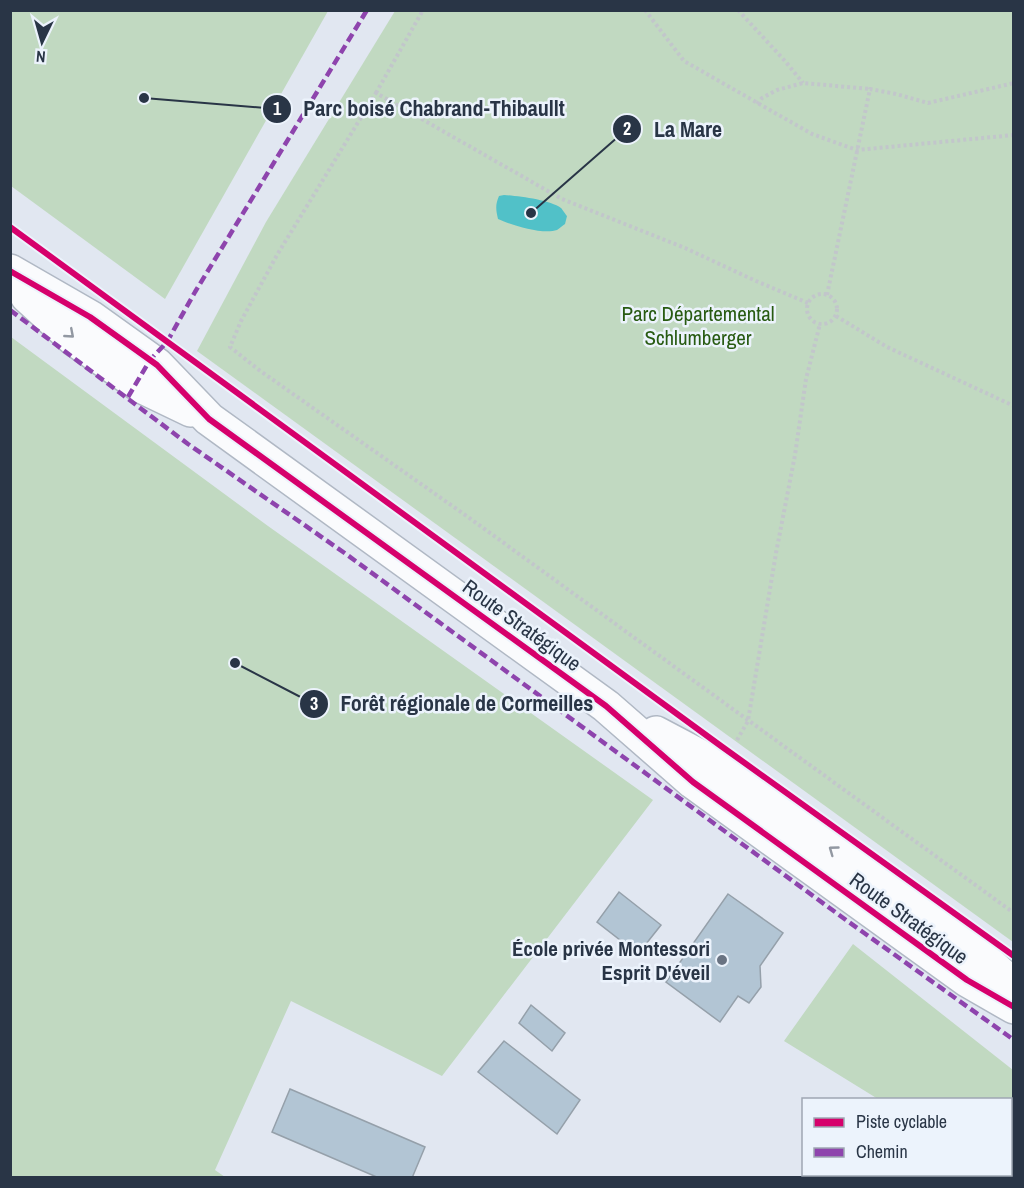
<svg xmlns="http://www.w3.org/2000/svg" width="1024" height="1188" font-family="'Archivo Narrow',sans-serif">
  <rect width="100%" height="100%" fill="#e1e7f1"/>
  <!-- green -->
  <g fill="#c1d9c1">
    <path d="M 11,10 L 328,11 L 165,299 L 11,186 Z"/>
    <path d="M 395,11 L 1013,11 L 1013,942 L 197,351 L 266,222 Z"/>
    <path d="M 11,337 L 268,526 L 653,800 L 442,1076 L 291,1001 L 215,1170 L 225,1177 L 11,1177 Z"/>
    <path d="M 853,944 L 1013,1070 L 1013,1149 L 1011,1148 L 1010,1100 L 878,1099 L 784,1041 Z"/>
  </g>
  <!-- water -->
  <path fill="#51c1c8" d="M 504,195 C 519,196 550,200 561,208 C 562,209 566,215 567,216 L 565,224 C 562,226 560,228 557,230 C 543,235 511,225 498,219 C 496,210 495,205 499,196 Z"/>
  <!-- building -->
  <g fill="#b2c5d4" stroke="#95a0aa" stroke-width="1.5">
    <path d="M 619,892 L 661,925 L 638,954 L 597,922 Z"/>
    <path d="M 728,894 L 783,933 L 760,966 L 761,987 L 749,1003 L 738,996 L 720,1022 L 666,982 Z"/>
    <path d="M 531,1005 L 565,1033 L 552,1051 L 519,1023 Z"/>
    <path d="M 504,1041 L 580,1100 L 557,1134 L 478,1072 Z"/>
    <path d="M 290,1089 L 425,1147 L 412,1178 L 379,1178 L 272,1132 Z"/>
    <path d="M 932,1174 L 983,1174 L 982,1178 L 932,1178 Z"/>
  </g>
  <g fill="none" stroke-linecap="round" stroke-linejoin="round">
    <!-- tertiary casing -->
    <g stroke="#b0b8c4" stroke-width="36">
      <g id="tertiary">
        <path d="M 10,271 L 90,317 L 157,365 L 209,419 L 606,706 L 693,782 L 967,980 L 1014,1007"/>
        <path d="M 27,296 L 74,339 L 141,386 L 191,410"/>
        <path d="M 656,733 L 709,761 L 983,958 L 1014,986"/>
      </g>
    </g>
    <!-- path -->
    <g stroke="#c2c6cb" stroke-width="4" stroke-dasharray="3 3" stroke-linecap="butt">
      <path d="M 645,10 L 684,61 L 812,134 L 857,150 L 1014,135"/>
      <path d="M 738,10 L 785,61 L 803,83"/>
      <path d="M 376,93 L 423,10"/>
      <path d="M 757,104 L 762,98 L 777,90 L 803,83 L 870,89"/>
      <circle cx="822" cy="309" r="15"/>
      <path d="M 827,295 L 870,89 L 896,94 L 928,103 L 1014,83"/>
      <path d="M 808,303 L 756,281 L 685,248 L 562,199 L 376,93 L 277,255 L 241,321 L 230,347 L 259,370 L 468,517 L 1014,913"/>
      <path d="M 836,316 L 887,347 L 1014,406"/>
      <path d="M 737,740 L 748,721 L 776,553 L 795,455 L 806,379 L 820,324"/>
    </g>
    <!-- tertiary -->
    <use href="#tertiary" stroke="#fafbfd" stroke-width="33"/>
    <!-- quiet -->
    <g stroke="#8e44ad" stroke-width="4.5" stroke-dasharray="9 4.5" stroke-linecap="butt">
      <path d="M 10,310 L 188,444 L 346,554 L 846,920 L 1014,1040"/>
      <path d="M 128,397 L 150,360 L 167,342 L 195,292 L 367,10"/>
    </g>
    <!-- cycleway casing -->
    <g stroke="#ecf3fc" stroke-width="10">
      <g id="cycleway">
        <path d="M 10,227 L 721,746 L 1014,956"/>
        <path d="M 10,271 L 90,317 L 157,365 L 209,419 L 606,706 L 693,782 L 967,980 L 1014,1007"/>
      </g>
    </g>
    <!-- cycleway -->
    <use href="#cycleway" stroke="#d6006c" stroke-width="6"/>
  </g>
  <!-- one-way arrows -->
  <defs><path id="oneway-chevron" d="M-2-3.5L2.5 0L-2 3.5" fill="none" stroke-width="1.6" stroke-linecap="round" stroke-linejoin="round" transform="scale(1.5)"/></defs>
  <g stroke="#9298a2">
    <use href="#oneway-chevron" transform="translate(70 334) rotate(41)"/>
    <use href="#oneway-chevron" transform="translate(833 850) rotate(-144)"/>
  </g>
  <!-- markers -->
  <circle fill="#697382" stroke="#ecf3fc" stroke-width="2" cx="722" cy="960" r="6"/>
  <g text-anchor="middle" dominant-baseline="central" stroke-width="5" stroke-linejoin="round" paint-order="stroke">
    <!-- park labels -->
    <g font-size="21" fill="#285b12" stroke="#ecf3fc">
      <text x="698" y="313">Parc Départemental<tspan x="698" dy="24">Schlumberger</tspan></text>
    </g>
    <!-- street labels -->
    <g font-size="21" fill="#293546" stroke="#ecf3fc">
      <text transform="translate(522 625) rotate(36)">Route Stratégique</text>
      <text transform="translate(909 918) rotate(36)">Route Stratégique</text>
    </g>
    <!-- poi labels -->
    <g font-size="21" font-weight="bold" fill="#293546" stroke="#ecf3fc" text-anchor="end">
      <text x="710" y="948">École privée Montessori<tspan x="710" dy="24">Esprit D'éveil</tspan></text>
    </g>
  </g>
  <!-- callouts -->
  <path fill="none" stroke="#293546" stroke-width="2" d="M144 98L277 109M531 213L627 129M235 663L314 704"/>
  <g fill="#293546" stroke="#ecf3fc" stroke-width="2">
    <circle cx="144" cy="98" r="6"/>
    <circle cx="531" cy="213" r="6"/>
    <circle cx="235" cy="663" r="6"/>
    <circle cx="277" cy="109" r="15"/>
    <circle cx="627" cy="129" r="15"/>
    <circle cx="314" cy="704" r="15"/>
  </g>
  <g font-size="18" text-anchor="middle" font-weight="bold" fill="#fff">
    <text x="277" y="115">1</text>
    <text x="627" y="135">2</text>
    <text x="314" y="710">3</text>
  </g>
  <g font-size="22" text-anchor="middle" font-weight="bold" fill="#293546" stroke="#ecf3fc" stroke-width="5" stroke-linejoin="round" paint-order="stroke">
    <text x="434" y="116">Parc boisé Chabrand-Thibaullt</text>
    <text x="688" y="137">La Mare</text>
    <text x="467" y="711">Forêt régionale de Cormeilles</text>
  </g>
  <!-- border -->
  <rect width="1024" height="1188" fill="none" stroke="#293546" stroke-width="24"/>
  <!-- legend -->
  <rect x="802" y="1098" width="210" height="78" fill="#ecf3fc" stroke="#9ea7b3" stroke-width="1.5"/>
  <rect x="814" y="1118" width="30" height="9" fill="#d6006c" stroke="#9ea7b3" stroke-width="1.5"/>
  <text x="856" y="1128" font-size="18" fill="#293546">Piste cyclable</text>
  <rect x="814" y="1148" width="30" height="9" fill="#8e44ad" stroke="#9ea7b3" stroke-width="1.5"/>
  <text x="856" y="1158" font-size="18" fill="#293546">Chemin</text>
  <!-- north arrow -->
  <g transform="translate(42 42) rotate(185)" stroke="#ecf3fc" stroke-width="4.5" paint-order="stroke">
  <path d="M0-4.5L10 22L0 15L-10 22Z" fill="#293546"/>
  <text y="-9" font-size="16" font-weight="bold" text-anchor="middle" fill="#293546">N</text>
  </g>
</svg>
